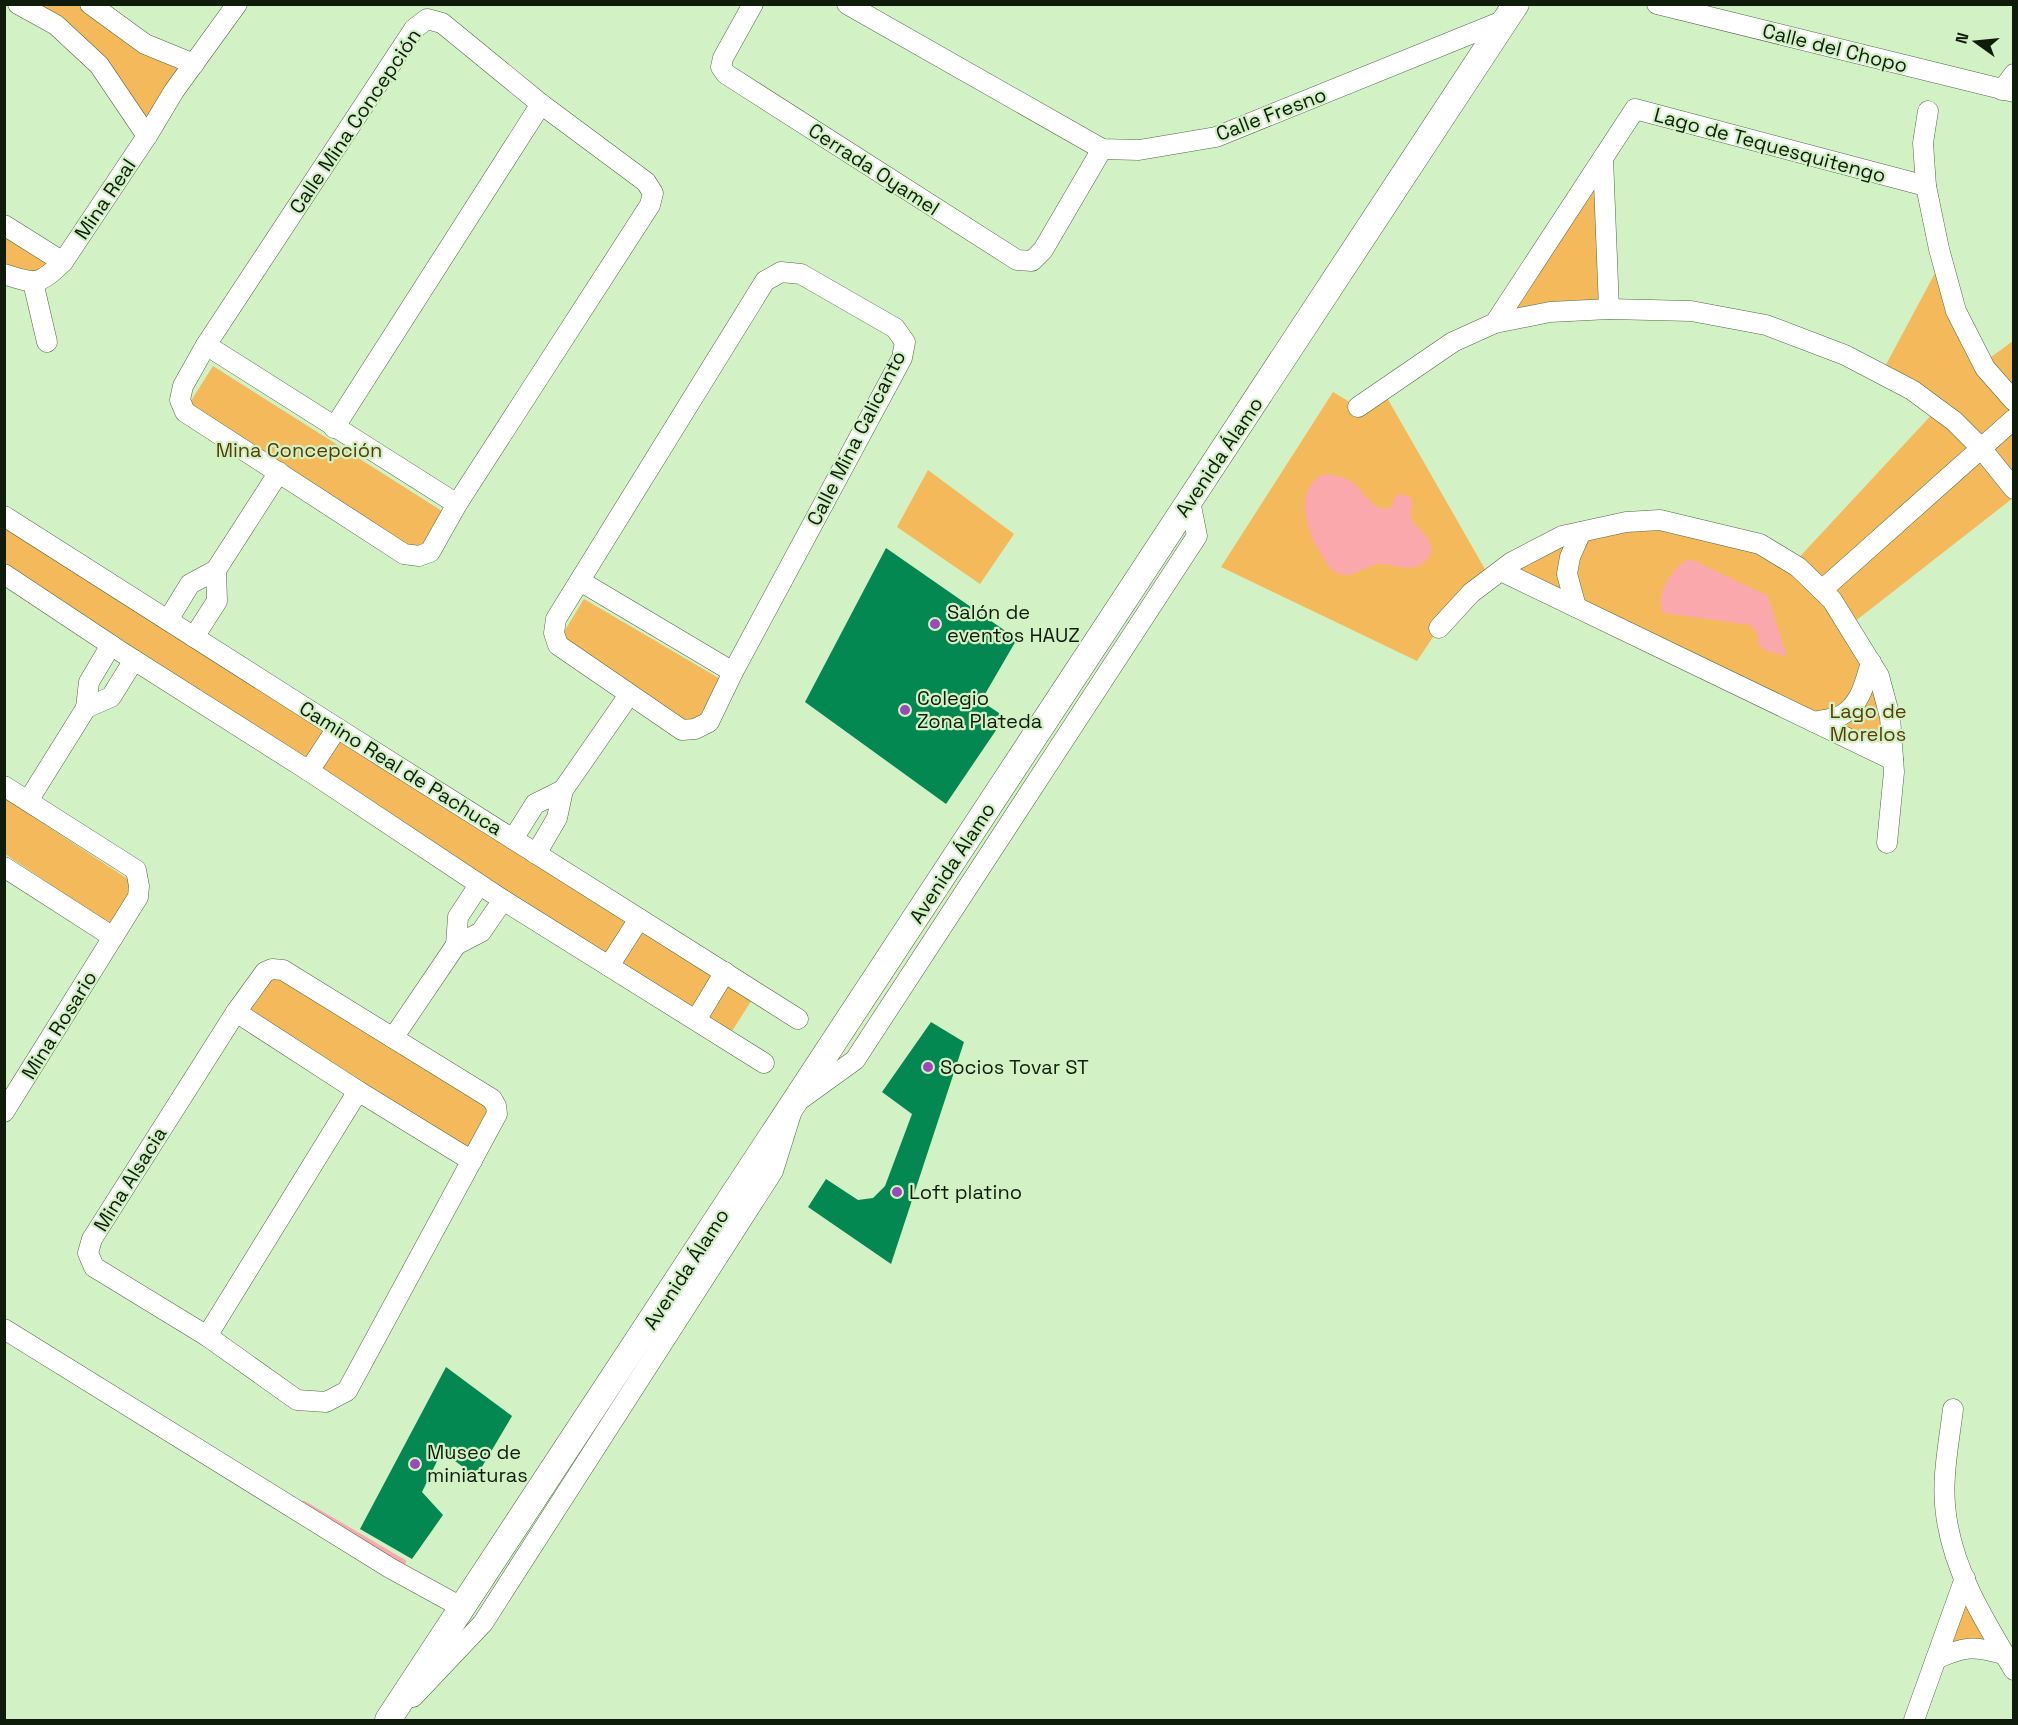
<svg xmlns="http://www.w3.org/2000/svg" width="2018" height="1725" font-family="'Space Grotesk',sans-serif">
  <rect width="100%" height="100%" fill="#d2f2c5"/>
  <!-- green -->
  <g fill="#f4b95b">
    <path d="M 18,5 L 90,5 L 194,64 L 147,136 L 99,65 Z"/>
    <path d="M 1603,158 L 1609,309 L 1495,323 Z"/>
    <path d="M 4,226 L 59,263 L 48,273 L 5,272 Z"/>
    <path d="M 1942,260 L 1983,363 L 2013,341 L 2013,498 L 1849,626 L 1879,676 L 1893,760 L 1501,571 L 1562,536 L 1660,520 L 1793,564 L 1937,409 L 1881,374 Z"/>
    <path d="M 213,366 L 442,511 L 418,552 L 189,404 Z"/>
    <path d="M 1382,389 L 1490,578 L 1439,628 L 1417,661 L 1221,567 L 1333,392 L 1358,407 Z"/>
    <path d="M 928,470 L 1014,534 L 980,584 L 897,527 Z"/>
    <path d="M 4,516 L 757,992 L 727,1039 L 5,574 Z"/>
    <path d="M 584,599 L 722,680 L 694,725 L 559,640 Z"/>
    <path d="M 4,798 L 137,885 L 111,925 L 5,854 Z"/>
    <path d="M 276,973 L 490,1107 L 466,1152 L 246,1011 Z"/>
    <path d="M 1965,1578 L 1996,1641 L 1936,1659 Z"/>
  </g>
  <!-- water -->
  <g fill="#faa8ab">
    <path d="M 1325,474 C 1333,475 1341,476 1349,480 C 1364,488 1370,511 1390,509 L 1396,496 C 1403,493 1407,494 1412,500 C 1412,508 1409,514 1413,522 C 1419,531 1434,539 1431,552 C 1429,559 1422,566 1415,567 C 1403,570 1390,563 1378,564 C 1365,566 1353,579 1339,574 C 1329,570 1326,562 1321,554 C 1306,532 1293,487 1325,474 Z"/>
    <path d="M 1688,560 L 1695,561 L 1768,596 L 1787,657 L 1764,650 L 1759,645 L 1758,635 L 1750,625 L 1663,613 C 1655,595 1671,568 1688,560 Z"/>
  </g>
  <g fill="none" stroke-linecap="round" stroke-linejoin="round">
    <!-- stream -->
    <path stroke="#faa8ab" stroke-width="6" d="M 304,1504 L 403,1562"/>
  </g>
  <!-- building -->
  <g fill="#048851">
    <path d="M 886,548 L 1017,639 L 981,701 L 1005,717 L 946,804 L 805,702 Z"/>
    <path d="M 931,1022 L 964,1042 L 891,1264 L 808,1207 L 826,1179 L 858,1200 L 873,1198 L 885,1186 L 912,1114 L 882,1092 Z"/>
    <path d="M 446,1367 L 512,1416 L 476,1477 L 442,1451 L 422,1492 L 443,1515 L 412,1559 L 360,1529 Z"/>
  </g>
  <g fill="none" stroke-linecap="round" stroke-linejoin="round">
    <!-- minor casing -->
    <g stroke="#4e6a42" stroke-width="21">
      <g id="minor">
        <path d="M 18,4 L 56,25 L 99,65 L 147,136"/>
        <path d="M 90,4 L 145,44 L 194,64"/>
        <path d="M 753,4 L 723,58 L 721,67 L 726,74 L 1017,260 L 1032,261 L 1043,250 L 1102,149"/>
        <path d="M 847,4 L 1102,149 L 1139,150 L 1216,137 L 1505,20"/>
        <path d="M 1657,4 L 2014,92"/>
        <path d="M 427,19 L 442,23 L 541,104 L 646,182 L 653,193 L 650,205 L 457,504 L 430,552 L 419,556 L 404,554 L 185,412 L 180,400 L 183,386 L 206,345 L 414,29 Z"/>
        <path d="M 2002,90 L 2014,74"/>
        <path d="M 1928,111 L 1923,143 L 1926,186 L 1939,249 L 1956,311 L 1985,368 L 2014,401"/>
        <path d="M 1603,158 L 1609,309"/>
        <path d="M 1926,186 L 1635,109 L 1495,323 L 1550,312 L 1609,309 L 1691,311 L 1766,325 L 1845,355 L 1912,390 L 1954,421 L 1981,448 L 2014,489"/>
        <path d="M 4,225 L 63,262"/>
        <path d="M 781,272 L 801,274 L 895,328 L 905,342 L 902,358 L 733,672 L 709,722 L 695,729 L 682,730 L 558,645 L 554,633 L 556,619 L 765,281 Z"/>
        <path d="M 4,274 C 36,285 39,285 63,262 L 147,136 L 174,91 L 237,4"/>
        <path d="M 33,282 L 47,342"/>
        <path d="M 206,345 L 457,504"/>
        <path d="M 1358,407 L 1453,342 L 1495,323"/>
        <path d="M 334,428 L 541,104"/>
        <path d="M 4,516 L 337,728 L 798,1019"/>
        <path d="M 216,570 L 279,472"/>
        <path d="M 1501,571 L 1893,760"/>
        <path d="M 4,574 L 123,653 L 309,771 L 503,900 L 764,1063"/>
        <path d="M 580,581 L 733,672"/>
        <path d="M 1822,590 L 2014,419"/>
        <path d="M 1576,607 L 1567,574 L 1570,557 L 1581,532"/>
        <path d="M 168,620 L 190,584 L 216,570 L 217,601 L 194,637"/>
        <path d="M 1439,628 L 1471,593 L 1512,562 L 1562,536 L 1626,522 L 1660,520 L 1760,544 L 1798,567 L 1832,600 L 1879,676 L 1890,717 L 1894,772 L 1887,843"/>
        <path d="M 111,645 L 89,682 L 86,708 L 111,697 L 134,660"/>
        <path d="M 1814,722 C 1823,720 1835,719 1842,715 C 1861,704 1865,682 1871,662"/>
        <path d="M 309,771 L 337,728"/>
        <path d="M 4,786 L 136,870 L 139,886 L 138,897 L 4,1112"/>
        <path d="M 563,790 L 629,695"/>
        <path d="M 28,801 L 86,708"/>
        <path d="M 513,839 L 535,804 L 563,790 L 557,818 L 536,854"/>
        <path d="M 4,867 L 113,937"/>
        <path d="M 479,885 L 458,917 L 456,945 L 481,932 L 503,900"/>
        <path d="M 609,966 L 639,919"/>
        <path d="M 272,969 L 283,970 L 492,1099 L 496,1106 L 497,1114 L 347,1391 L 326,1402 L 297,1400 L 207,1336 L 94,1267 L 88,1253 L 92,1239 L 236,1012 L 265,972 Z"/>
        <path d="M 236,1012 L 358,1091 L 472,1161"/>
        <path d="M 696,1020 L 725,972"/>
        <path d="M 393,1038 L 456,945"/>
        <path d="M 4,1329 L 390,1568 L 463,1608"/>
        <path d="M 207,1336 L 358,1091"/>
        <path d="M 1953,1409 C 1949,1443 1941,1480 1946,1514 C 1953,1571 1985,1622 2014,1670"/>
        <path d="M 1936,1659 C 1965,1646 1973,1646 2004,1654"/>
        <path d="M 413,1697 L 483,1623 L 773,1171 L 794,1104 L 855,1060 L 1197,536 L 1190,501"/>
        <path d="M 1914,1720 L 1965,1578"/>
      </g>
    </g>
    <!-- tertiary casing -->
    <g stroke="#4e6a42" stroke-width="27">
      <path id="tertiary" d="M 388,1720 L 1516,4"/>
    </g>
    <!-- minor -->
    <use href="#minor" stroke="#fff" stroke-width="20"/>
    <!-- tertiary -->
    <use href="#tertiary" stroke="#fff" stroke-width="26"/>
  </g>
  <!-- markers -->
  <g fill="#9c49b8" stroke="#d2f2c5" stroke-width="2">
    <circle cx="935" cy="624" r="6"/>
    <circle cx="905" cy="710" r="6"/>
    <circle cx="928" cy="1067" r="6"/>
    <circle cx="897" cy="1192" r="6"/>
    <circle cx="415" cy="1464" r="6"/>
  </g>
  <g text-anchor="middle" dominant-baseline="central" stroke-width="4.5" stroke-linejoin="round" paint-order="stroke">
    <!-- street labels -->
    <g font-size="20" fill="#101c0b" stroke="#d2f2c5">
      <text transform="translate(1835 48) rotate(14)">Calle del Chopo</text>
      <text transform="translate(1271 114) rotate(-21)">Calle Fresno</text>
      <text transform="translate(355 121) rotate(-56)">Calle Mina Concepción</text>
      <text transform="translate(1770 145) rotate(15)">Lago de Tequesquitengo</text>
      <text transform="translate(874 169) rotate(33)">Cerrada Oyamel</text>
      <text transform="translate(105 199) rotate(-56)">Mina Real</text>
      <text transform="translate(856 438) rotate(-63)">Calle Mina Calicanto</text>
      <text transform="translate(1219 457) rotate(-56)">Avenida Álamo</text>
      <text transform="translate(401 768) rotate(32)">Camino Real de Pachuca</text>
      <text transform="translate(952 863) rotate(-57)">Avenida Álamo</text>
      <text transform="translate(59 1025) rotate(-58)">Mina Rosario</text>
      <text transform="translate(130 1179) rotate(-58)">Mina Alsacia</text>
      <text transform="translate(686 1269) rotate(-57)">Avenida Álamo</text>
    </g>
    <!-- park labels -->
    <g font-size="20" fill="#5a3d05" stroke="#d2f2c5">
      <text x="299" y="450">Mina Concepción</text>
      <text x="1868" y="711">Lago de<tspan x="1868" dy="23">Morelos</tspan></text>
    </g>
    <!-- poi labels -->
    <g font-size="20" fill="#101c0b" stroke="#d2f2c5" text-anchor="start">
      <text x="947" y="612">Salón de<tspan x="947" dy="23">eventos HAUZ</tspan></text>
      <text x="917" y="698">Colegio<tspan x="917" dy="23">Zona Plateda</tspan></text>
      <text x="940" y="1067">Socios Tovar ST</text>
      <text x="909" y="1192">Loft platino</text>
      <text x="427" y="1452">Museo de<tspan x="427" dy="23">miniaturas</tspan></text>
    </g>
  </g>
  <!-- border -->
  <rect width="2018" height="1725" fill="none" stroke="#101c0b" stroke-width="12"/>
  <!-- north arrow -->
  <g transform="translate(1976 42) rotate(285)" stroke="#d2f2c5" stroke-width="4.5" paint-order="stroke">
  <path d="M0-4.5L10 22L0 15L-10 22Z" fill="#101c0b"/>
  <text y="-9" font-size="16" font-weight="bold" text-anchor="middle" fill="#101c0b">N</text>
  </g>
</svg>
